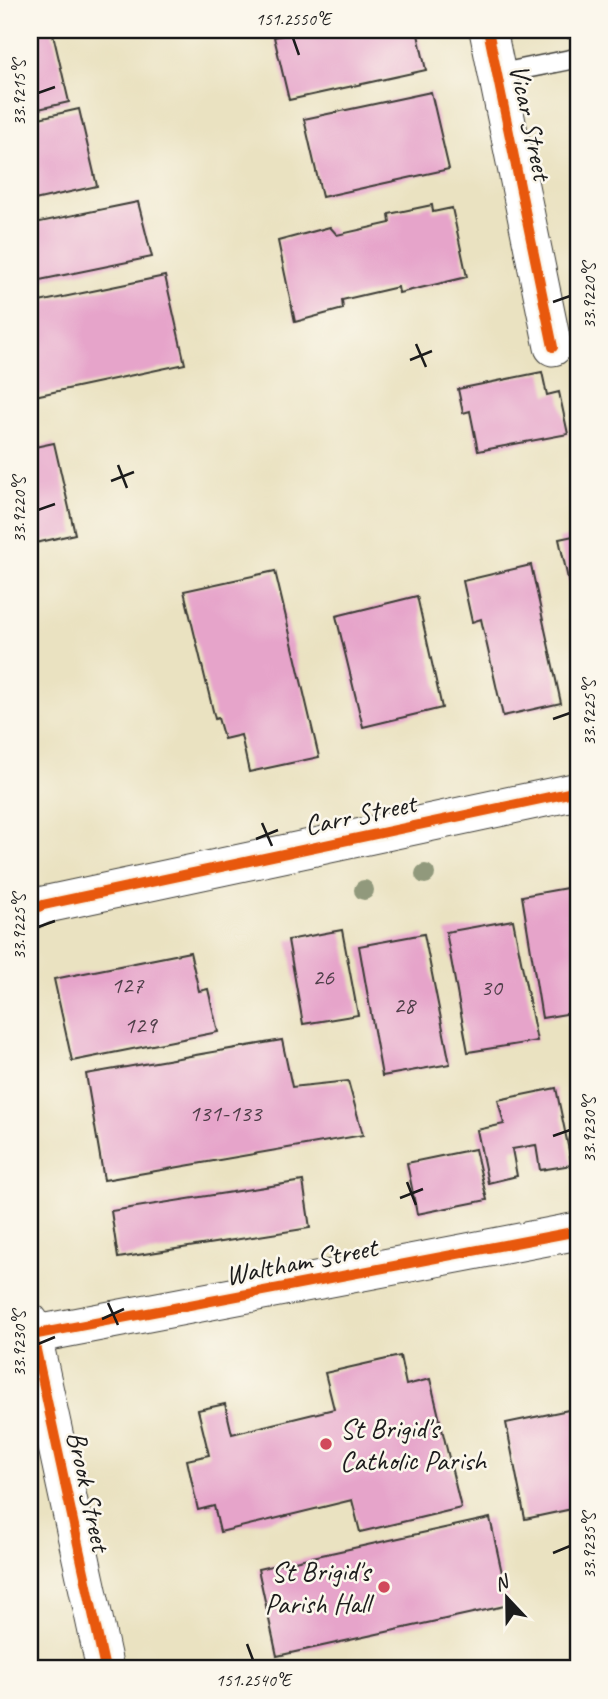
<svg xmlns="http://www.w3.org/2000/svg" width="608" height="1699" font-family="Caveat,sans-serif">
  <rect width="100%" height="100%" fill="#fbf7ec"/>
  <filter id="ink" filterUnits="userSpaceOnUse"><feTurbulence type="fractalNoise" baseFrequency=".0143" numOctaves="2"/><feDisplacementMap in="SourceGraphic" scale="14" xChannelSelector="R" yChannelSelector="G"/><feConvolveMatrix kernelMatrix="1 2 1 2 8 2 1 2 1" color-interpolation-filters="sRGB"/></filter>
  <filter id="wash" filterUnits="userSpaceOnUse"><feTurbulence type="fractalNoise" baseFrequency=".00686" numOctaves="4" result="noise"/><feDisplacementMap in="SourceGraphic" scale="28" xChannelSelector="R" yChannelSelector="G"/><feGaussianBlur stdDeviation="1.57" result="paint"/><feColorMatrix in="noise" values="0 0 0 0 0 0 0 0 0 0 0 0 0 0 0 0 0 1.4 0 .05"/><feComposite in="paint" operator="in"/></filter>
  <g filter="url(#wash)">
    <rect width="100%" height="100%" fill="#eae2c1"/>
    <g id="blocks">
      <!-- building -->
      <g fill="#e6a4ca">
        <path d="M 30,30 L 52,30 L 69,102 L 30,111 Z"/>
        <path d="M 306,30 L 417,30 L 426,70 L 289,100 L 274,37 Z"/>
        <path d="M 566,30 L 578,30 L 578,36 L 568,38 Z"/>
        <path d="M 431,92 L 449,169 L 322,197 L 304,119 Z"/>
        <path d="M 79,109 L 97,186 L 30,201 L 30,120 Z"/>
        <path d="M 138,202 L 152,257 L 30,282 L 30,224 Z"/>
        <path d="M 432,205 L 433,212 L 452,208 L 467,277 L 399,293 L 398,287 L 342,300 L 343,309 L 295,322 L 278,241 L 330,227 L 337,235 L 390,223 L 389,214 Z"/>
        <path d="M 165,276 L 185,364 L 30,397 L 30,313 L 40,310 L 39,302 Z"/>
        <path d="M 542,372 L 547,395 L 559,392 L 568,434 L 478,451 L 470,411 L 463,413 L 458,389 Z"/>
        <path d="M 54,443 L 75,534 L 36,543 L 35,536 L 30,538 L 30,448 Z"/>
        <path d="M 578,535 L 578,619 L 577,619 L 559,539 Z"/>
        <path d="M 531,565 L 561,703 L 503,716 L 481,619 L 472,622 L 463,581 Z"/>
        <path d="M 275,571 L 319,757 L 249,772 L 241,735 L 224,739 L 218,718 L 215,719 L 184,591 Z"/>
        <path d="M 417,596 L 442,708 L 363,727 L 336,616 Z"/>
        <path d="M 578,886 L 578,1012 L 542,1018 L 522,896 Z"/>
        <path d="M 513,920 L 537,1041 L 468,1052 L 446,932 Z"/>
        <path d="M 342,930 L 358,1015 L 303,1024 L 288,940 Z"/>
        <path d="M 424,934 L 450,1064 L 382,1076 L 359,946 Z"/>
        <path d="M 190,952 L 199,991 L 208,989 L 218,1032 L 72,1061 L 54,979 Z"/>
        <path d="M 282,1040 L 292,1087 L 348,1081 L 363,1135 L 104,1180 L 86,1074 Z"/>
        <path d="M 556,1088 L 572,1165 L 540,1170 L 536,1145 L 512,1149 L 517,1176 L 488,1183 L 477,1130 L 504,1124 L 498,1100 Z"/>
        <path d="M 475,1149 L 487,1200 L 417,1214 L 407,1163 Z"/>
        <path d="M 303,1181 L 310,1228 L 118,1258 L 111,1211 Z"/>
        <path d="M 400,1356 L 406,1385 L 430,1379 L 461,1508 L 360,1532 L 352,1500 L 220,1532 L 214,1506 L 198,1510 L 187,1460 L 209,1455 L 198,1410 L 225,1404 L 232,1434 L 334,1409 L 325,1373 Z"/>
        <path d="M 578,1408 L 578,1530 L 572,1509 L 525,1519 L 506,1423 Z"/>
        <path d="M 490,1518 L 509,1605 L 277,1656 L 258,1569 Z"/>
      </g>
    </g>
  </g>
  <g filter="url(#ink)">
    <use href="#blocks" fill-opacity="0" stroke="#3b3a35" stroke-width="2"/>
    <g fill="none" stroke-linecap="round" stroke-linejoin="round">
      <!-- lane casing -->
      <g stroke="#3b3a35" stroke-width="22">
        <path id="lane" d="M 498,74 L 578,58"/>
      </g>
      <!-- street casing -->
      <g stroke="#3b3a35" stroke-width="39">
        <g id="street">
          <path d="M 488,30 L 553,347"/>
          <path d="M 30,911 L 43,905 L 578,791"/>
          <path d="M 30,1322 L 105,1669"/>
          <path d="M 32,1335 L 578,1231"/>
        </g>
      </g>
      <!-- lane -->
      <use href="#lane" stroke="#fff" stroke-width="19"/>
      <!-- street -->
      <use href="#street" stroke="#fff" stroke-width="37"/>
      <!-- cycleway casing -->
      <g stroke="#fbf7ec" stroke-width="15">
        <g id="cycleway">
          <path d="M 488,30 L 553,347"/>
          <path d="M 30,911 L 43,905 L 578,791"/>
          <path d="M 30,1322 L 105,1669"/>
          <path d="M 32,1335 L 578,1231"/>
        </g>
      </g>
      <!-- cycleway -->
      <use href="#cycleway" stroke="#e8590c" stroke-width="10"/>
    </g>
    <!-- trees -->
    <g fill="#91997b">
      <circle cx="425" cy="874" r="10"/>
      <circle cx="364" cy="890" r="10"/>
    </g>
  </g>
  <!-- ticks -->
  <path fill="none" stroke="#1c1c1c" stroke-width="2.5" d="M 293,38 L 299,55M 38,93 L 55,87M 553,302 L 570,296M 416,344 L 426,367M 410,360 L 432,351M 118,465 L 127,488M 111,481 L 134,472M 38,510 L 55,504M 553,719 L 570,713M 262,823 L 272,846M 256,839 L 278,830M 38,927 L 55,921M 553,1136 L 570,1130M 407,1182 L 416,1205M 400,1198 L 423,1189M 108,1303 L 118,1325M 102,1319 L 124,1309M 38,1344 L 55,1337M 553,1553 L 570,1546M 247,1644 L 253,1660"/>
  <!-- markers -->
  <g fill="#d1495b" stroke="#fbf7ec" stroke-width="2.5">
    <circle cx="326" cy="1444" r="7"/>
    <circle cx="384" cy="1587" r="7"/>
  </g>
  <g text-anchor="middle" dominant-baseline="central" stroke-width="5" stroke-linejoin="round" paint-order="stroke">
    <!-- number labels -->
    <g font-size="24" fill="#4e3e48">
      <text x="323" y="977">26</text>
      <text x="127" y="985">127</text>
      <text x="491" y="987">30</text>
      <text x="404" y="1005">28</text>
      <text x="140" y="1025">129</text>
      <text x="225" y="1113">131-133</text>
    </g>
    <!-- street labels -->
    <g font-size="28" fill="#1c1c1c" stroke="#fbf7ec">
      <text transform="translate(531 122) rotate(78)">Vicar Street</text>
      <text transform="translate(360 814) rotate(-12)">Carr Street</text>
      <text transform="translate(301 1261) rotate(-11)">Waltham Street</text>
      <text transform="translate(89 1491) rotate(78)">Brook Street</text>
    </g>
    <!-- poi labels -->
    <g font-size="28" fill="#1c1c1c" stroke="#fbf7ec" text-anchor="start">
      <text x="340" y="1428">St Brigid's<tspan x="340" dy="32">Catholic Parish</tspan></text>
      <text x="370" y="1571" text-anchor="end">St Brigid's<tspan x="370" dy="32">Parish Hall</tspan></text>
    </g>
  </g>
  <!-- margin -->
  <rect width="608" height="1699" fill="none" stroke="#fbf7ec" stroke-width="77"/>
  <!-- north arrow -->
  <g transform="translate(507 1598) rotate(338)" stroke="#fbf7ec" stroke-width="5" paint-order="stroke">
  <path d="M0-5L12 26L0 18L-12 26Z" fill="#1c1c1c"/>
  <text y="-10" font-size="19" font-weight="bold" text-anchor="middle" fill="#1c1c1c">N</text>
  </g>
  <rect x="38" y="38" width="532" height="1622" fill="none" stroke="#1c1c1c" stroke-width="2.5"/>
  <g font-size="18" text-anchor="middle" fill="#1c1c1c">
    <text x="293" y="25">151.2550°E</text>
    <text transform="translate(19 93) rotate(-90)" y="6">33.9215°S</text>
    <text transform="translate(589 296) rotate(-90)" y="6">33.9220°S</text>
    <text transform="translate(19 510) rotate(-90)" y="6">33.9220°S</text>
    <text transform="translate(589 713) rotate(-90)" y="6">33.9225°S</text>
    <text transform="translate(19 927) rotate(-90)" y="6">33.9225°S</text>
    <text transform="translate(589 1130) rotate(-90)" y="6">33.9230°S</text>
    <text transform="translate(19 1344) rotate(-90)" y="6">33.9230°S</text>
    <text transform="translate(589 1546) rotate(-90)" y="6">33.9235°S</text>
    <text x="253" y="1686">151.2540°E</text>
  </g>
</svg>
